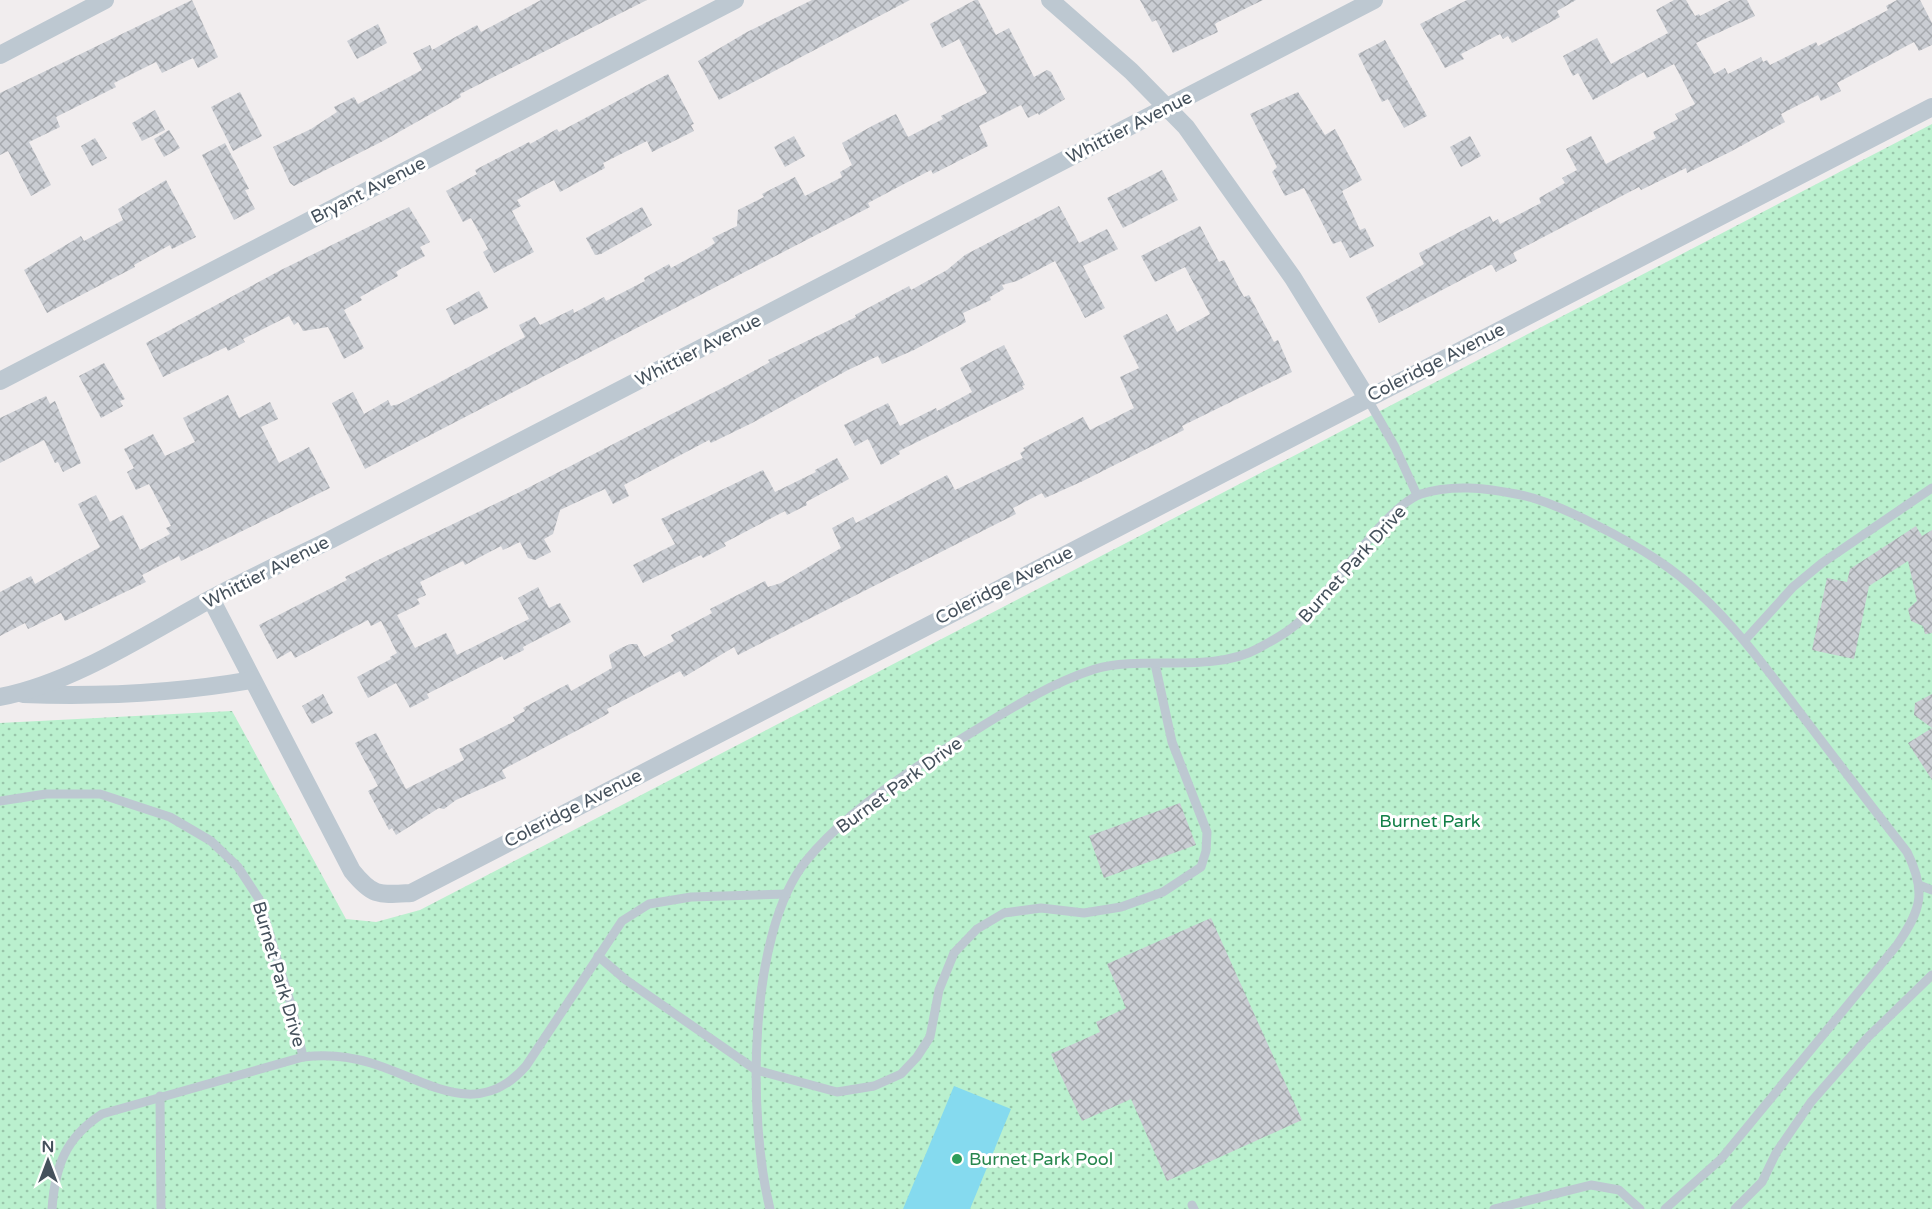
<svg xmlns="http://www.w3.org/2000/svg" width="1932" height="1209" font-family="'Varela Round',sans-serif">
  <defs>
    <pattern id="park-dots" width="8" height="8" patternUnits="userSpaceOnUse" patternTransform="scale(1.5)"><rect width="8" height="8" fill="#baf0ce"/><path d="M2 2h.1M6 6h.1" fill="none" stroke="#99c5aa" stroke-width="1.8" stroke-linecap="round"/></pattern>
    <pattern id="building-cross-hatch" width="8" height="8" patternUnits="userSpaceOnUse" patternTransform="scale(1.5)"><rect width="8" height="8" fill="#cacdd3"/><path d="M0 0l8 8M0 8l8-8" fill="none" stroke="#a6a9ae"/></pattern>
  </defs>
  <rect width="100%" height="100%" fill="#f1edee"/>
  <!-- park -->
  <path fill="url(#park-dots)" d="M 1932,124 L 1932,1209 L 0,1209 L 0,723 L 232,711 L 346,919 L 376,922 L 420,910 Z"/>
  <!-- water -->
  <path fill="#85daef" d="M 954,1086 L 1011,1109 L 970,1209 L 903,1209 Z"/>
  <!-- building -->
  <g fill="url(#building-cross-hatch)">
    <path d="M 192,0 L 218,57 L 198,68 L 193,58 L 162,73 L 156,62 L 114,83 L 116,87 L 56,117 L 60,127 L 29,142 L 51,185 L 31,196 L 8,151 L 0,155 L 0,93 Z"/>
    <path d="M 541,0 L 647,0 L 460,94 L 461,97 L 383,141 L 294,186 L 290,183 L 273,147 L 311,129 L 337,112 L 334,107 L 354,97 L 358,104 L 422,70 L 413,53 L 430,45 L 432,50 L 477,25 L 481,32 Z"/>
    <path d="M 812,0 L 910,0 L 719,100 L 698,61 L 747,32 Z"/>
    <path d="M 975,0 L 978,0 L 996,35 L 1009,28 L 1034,77 L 1047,70 L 1051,72 L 1065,99 L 1039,115 L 1038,113 L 1028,118 L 1021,105 L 979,126 L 988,146 L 933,174 L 931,170 L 902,185 L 868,203 L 870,207 L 365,469 L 332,403 L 353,392 L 364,414 L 388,400 L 391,406 L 399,404 L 525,337 L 519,325 L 535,317 L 540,325 L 573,309 L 574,313 L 604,297 L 606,301 L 645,281 L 644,278 L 669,264 L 671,268 L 706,249 L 715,243 L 712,238 L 737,226 L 738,210 L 764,197 L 762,194 L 795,177 L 805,196 L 842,177 L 840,172 L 852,165 L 842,143 L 872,126 L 896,114 L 908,137 L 943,119 L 941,116 L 987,93 L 959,39 L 942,48 L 930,24 Z"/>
    <path d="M 1140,0 L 1263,0 L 1218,22 L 1215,24 L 1218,32 L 1173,53 L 1156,20 L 1152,22 Z"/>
    <path d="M 1467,0 L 1576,0 L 1557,11 L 1560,17 L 1512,43 L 1508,36 L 1503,39 L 1500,34 L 1461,54 L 1464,59 L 1445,68 L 1420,24 Z"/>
    <path d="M 1674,0 L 1686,0 L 1695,16 L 1699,14 L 1700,16 L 1731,0 L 1747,0 L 1755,16 L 1696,43 L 1714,74 L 1725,68 L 1728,74 L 1761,57 L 1763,62 L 1767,60 L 1770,65 L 1816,42 L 1818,46 L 1888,10 L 1886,6 L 1897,0 L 1920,0 L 1932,23 L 1932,45 L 1919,51 L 1914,42 L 1837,83 L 1841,91 L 1821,101 L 1818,95 L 1781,114 L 1785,122 L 1730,152 L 1687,173 L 1686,168 L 1641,190 L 1639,187 L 1513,253 L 1517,261 L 1496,272 L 1492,265 L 1490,265 L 1379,323 L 1366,297 L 1424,264 L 1419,253 L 1490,216 L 1493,222 L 1498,219 L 1500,224 L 1541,203 L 1539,198 L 1565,183 L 1562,178 L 1577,170 L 1566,149 L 1591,136 L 1606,164 L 1656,138 L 1653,132 L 1678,119 L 1675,114 L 1695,104 L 1674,64 L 1647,78 L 1644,72 L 1593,100 L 1578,73 L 1573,76 L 1563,56 L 1597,38 L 1611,64 L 1668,33 L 1656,10 Z"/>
    <path d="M 378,24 L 387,43 L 357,59 L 347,41 Z"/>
    <path d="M 1385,40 L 1427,116 L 1404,128 L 1388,99 L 1382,102 L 1358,54 Z"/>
    <path d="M 668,74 L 694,124 L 691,125 L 694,131 L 652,152 L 647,141 L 603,163 L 605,168 L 560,192 L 554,180 L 517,200 L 521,206 L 512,211 L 534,252 L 494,273 L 483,252 L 488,249 L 471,218 L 463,222 L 446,191 L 477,174 L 475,170 L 529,142 L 530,144 L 557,129 L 559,132 Z"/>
    <path d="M 240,92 L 262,136 L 233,151 L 211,107 Z"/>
    <path d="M 1298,92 L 1325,135 L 1335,129 L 1362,180 L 1342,191 L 1360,230 L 1365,228 L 1374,246 L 1350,258 L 1341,241 L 1333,244 L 1304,188 L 1285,196 L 1272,172 L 1277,167 L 1250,114 Z"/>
    <path d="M 155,110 L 165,130 L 142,141 L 132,123 Z"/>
    <path d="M 169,130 L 180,148 L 164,157 L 154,139 Z"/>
    <path d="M 794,136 L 805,156 L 785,167 L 774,147 Z"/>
    <path d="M 1470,136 L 1481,156 L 1461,167 L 1450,147 Z"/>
    <path d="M 95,138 L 107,158 L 92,166 L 81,146 Z"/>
    <path d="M 225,143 L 249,189 L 245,190 L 255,209 L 234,220 L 202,155 Z"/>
    <path d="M 1162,170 L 1178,200 L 1123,228 L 1107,198 Z"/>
    <path d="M 166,180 L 196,237 L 172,249 L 170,245 L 134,265 L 135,267 L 47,313 L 24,270 L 81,236 L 84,241 L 123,220 L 118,209 Z"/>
    <path d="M 1059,206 L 1079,243 L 1107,229 L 1118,249 L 1083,266 L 1105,308 L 1085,318 L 1055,261 L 1017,281 L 1002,285 L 1004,289 L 990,297 L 991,300 L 963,313 L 966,322 L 914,350 L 882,364 L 878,356 L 848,370 L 752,423 L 711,443 L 709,440 L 624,485 L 629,496 L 613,504 L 605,489 L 560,510 L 553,534 L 544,539 L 551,552 L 535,560 L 528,558 L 520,542 L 503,550 L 501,546 L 465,565 L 463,561 L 420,582 L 426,595 L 417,599 L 420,604 L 397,615 L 415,648 L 446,633 L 457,655 L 529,619 L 518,598 L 538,587 L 549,608 L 560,603 L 571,622 L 523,647 L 524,650 L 504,660 L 502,656 L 427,694 L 429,698 L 410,708 L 396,683 L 368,698 L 357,677 L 391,659 L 390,657 L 397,653 L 381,621 L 371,626 L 368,620 L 295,658 L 291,651 L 277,659 L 259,625 L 347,580 L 345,577 L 382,558 L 518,493 L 732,383 L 770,362 L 768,360 L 856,317 L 855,315 L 909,286 L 911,290 L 947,270 L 965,255 Z"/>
    <path d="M 409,207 L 430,242 L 420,247 L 425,256 L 402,268 L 396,272 L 398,276 L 360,297 L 362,300 L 344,310 L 364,348 L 344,359 L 328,327 L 303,331 L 298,322 L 294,325 L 289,316 L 243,339 L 245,342 L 228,351 L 226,347 L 163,377 L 146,343 L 281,270 Z"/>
    <path d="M 642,207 L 652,225 L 601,254 L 595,255 L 586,238 Z"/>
    <path d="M 1200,226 L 1219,262 L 1224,260 L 1244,297 L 1249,295 L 1274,342 L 1278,340 L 1292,372 L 1182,426 L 1184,430 L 1083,481 L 1045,498 L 1042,493 L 1013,508 L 1016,514 L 738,655 L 734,647 L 684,677 L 680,671 L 607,709 L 609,713 L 595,721 L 502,770 L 506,778 L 456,800 L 444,809 L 439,808 L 396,835 L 392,828 L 389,830 L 368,791 L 378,786 L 355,743 L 376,733 L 406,789 L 464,760 L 459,749 L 515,721 L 513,717 L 525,711 L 523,708 L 568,684 L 571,691 L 612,668 L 609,655 L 619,649 L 630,644 L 637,644 L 644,657 L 674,641 L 671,635 L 712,613 L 710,609 L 765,581 L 768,587 L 781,583 L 841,548 L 832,528 L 853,517 L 856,523 L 947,475 L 955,490 L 1023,458 L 1020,453 L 1025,450 L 1023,448 L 1083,417 L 1090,430 L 1134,408 L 1120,377 L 1139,368 L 1123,336 L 1167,314 L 1177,332 L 1210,314 L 1185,267 L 1155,282 L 1141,256 Z"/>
    <path d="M 479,291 L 488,308 L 454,325 L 446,309 Z"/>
    <path d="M 1004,345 L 1025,385 L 1022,386 L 1024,389 L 899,451 L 900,454 L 881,465 L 868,439 L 855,446 L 844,425 L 888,403 L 900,426 L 936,408 L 937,411 L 972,392 L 960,368 Z"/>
    <path d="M 104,363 L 125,399 L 120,401 L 123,406 L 101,418 L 79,376 Z"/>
    <path d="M 228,395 L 239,418 L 270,402 L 278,419 L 261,427 L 279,463 L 309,447 L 330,488 L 181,561 L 179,556 L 142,575 L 146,582 L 65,621 L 61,613 L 28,629 L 25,623 L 0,636 L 0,592 L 31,576 L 35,584 L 100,547 L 78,504 L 96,495 L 110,522 L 123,515 L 140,550 L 170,534 L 166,528 L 171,526 L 149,484 L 136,490 L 127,472 L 134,468 L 124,449 L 153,434 L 165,456 L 195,442 L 183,418 Z"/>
    <path d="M 46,396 L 50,404 L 55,401 L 81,463 L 63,472 L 58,462 L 55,463 L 44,440 L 0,463 L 0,418 Z"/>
    <path d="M 837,458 L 849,479 L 806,502 L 807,505 L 787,515 L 785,511 L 724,543 L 726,546 L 703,558 L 701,555 L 643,583 L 633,565 L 675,544 L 661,519 L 763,470 L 775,492 L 816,472 L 815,470 Z"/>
    <path d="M 1916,526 L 1922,536 L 1932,530 L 1932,633 L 1925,634 L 1923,626 L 1911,621 L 1908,609 L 1917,601 L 1908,561 L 1869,586 L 1854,659 L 1812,650 L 1827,578 L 1847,582 L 1850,569 Z"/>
    <path d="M 323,694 L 333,713 L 312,724 L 302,706 Z"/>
    <path d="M 1932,694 L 1932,728 L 1914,715 L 1915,703 Z"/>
    <path d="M 1932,728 L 1932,780 L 1908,743 Z"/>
    <path d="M 1180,803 L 1196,845 L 1104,878 L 1089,836 Z"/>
    <path d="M 1211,918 L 1302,1120 L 1167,1181 L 1131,1099 L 1082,1121 L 1051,1054 L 1100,1032 L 1096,1022 L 1126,1008 L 1107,964 Z"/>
  </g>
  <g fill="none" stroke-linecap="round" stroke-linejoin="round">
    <!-- lane -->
    <g stroke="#bdc8d1" stroke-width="9">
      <path d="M 1367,398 L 1395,447 L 1417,495"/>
      <path d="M 1745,640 L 1793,587 L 1822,563 L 1932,488"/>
      <path d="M 0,801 L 46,794 L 100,794 L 170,817 L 211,841 L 238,867 L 259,899 L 292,1008 L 303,1057"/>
      <path d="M 1919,885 L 1932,890"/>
      <path d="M 598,956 L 626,980 L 756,1070 L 837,1092 L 874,1086 L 901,1074 L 917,1057 L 930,1037 L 939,990 L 954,953 L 977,929 L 1004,913 L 1041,908 L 1084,913 L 1121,907 L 1163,892 L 1201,867 L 1206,851 L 1207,832 L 1172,742 L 1155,664"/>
      <path d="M 160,1096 L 161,1209"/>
      <path d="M 1192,1205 L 1194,1209"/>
      <path d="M 52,1209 C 55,1167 65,1138 102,1114 L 303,1057 C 326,1054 349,1056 371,1063 C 427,1080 477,1122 526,1066 L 622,921 L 649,904 L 691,897 L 786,894"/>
      <path d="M 770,1209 C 748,1121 747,934 806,861 C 844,814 905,773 956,742 C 1001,715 1045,685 1095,669 C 1144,655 1212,674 1259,648 C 1277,638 1294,629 1308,613 C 1335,585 1388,505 1421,494 C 1452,484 1485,488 1516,494 C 1544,499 1573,513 1598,526 C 1634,544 1670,565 1699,593 C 1736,627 1765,667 1795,706 C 1832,755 1869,803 1907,852 C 1927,892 1921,910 1897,945 L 1721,1159 L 1665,1209"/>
      <path d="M 1494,1209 L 1591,1185 L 1619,1190 L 1640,1209"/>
      <path d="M 1735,1209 L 1762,1182 L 1776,1153 L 1811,1102 L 1867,1038 L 1932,975"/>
    </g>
    <!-- street -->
    <g stroke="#bdc8d1" stroke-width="18">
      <path d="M 1050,0 L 1131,71 L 1186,127 L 1293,278 L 1367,398"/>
      <path d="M 0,55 L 105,0"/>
      <path d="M 0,381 L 735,0"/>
      <path d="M 211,599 L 352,871 C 373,897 379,895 411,893 L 1932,107"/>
      <path d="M 23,694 C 99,697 177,693 252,680"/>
      <path d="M 0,697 C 70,684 145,635 207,601 C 247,579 289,560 330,540 L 1374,0"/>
    </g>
  </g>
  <!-- markers -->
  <circle fill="#2e9e5b" stroke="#fff" stroke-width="2" cx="957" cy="1159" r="6"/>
  <g text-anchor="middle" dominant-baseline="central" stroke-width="6" stroke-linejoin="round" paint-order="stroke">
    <!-- street labels -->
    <g font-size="18" fill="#45515c" stroke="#fff">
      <text transform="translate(1129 127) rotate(-27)">Whittier Avenue</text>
      <text transform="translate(368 190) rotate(-27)">Bryant Avenue</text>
      <text transform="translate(698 350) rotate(-27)">Whittier Avenue</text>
      <text transform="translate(1436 362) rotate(-27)">Coleridge Avenue</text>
      <text transform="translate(1352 564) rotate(-48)">Burnet Park Drive</text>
      <text transform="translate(266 572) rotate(-27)">Whittier Avenue</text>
      <text transform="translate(1004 585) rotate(-27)">Coleridge Avenue</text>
      <text transform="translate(899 785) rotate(-36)">Burnet Park Drive</text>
      <text transform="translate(573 808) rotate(-27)">Coleridge Avenue</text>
      <text transform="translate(279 974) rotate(74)">Burnet Park Drive</text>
    </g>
    <!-- park labels -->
    <g font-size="18" fill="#138048" stroke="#fff">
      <text x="1430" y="821">Burnet Park</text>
    </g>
    <!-- leisure labels -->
    <g font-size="18" fill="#27864d" stroke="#fff" text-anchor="start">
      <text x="969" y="1159">Burnet Park Pool</text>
    </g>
  </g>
  <!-- north arrow -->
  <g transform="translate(48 1161)" stroke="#ffffff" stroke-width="4.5" paint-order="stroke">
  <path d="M0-4.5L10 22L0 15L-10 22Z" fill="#45515c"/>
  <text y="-9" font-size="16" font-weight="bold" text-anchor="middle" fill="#45515c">N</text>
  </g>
</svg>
